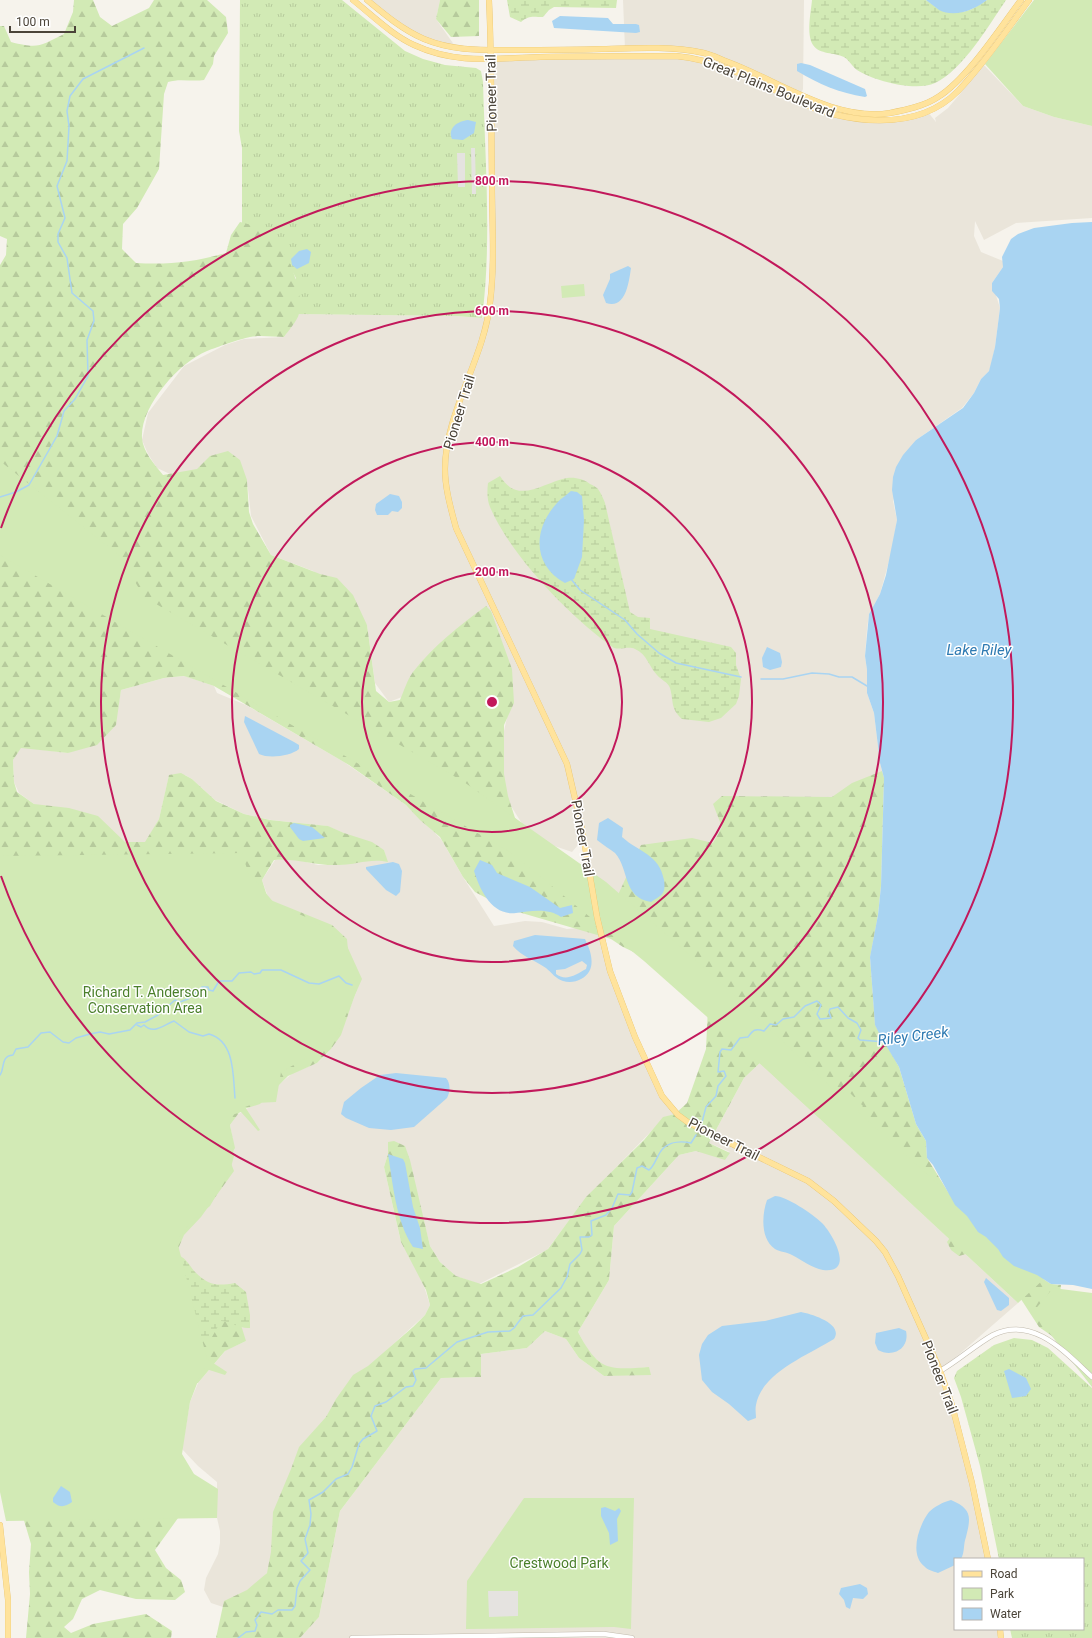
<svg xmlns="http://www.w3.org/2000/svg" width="1092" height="1638" font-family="Roboto,sans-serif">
  <defs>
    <pattern id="grass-tufts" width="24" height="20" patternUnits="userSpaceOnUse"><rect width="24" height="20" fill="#d2eab5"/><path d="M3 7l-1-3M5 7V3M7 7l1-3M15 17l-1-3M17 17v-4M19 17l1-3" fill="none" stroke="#b6ca9c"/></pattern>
    <pattern id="forest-firs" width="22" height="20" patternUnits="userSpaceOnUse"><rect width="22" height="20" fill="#d2eab5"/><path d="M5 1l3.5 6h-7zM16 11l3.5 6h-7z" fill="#b6ca9c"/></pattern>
    <pattern id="wetland-marsh" width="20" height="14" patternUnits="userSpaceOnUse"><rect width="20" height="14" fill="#d2eab5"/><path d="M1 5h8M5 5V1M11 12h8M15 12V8" fill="none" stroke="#b6ca9c"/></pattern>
  </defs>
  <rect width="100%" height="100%" fill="#f6f3ec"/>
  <!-- residential -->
  <g fill="#eae5da">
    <path d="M 367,0 L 440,0 L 436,19 L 457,49 L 425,39 Z"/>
    <path d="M 623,0 L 804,0 L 803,89 L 801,94 L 709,54 L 625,49 Z"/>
    <path d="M 676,56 L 717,64 L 802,103 L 845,118 L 885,120 L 927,111 L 936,122 L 935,118 L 948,108 L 960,94 L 982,63 L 1023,106 L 1054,117 L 1092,126 L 1092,218 L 1016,223 L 984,240 L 975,221 L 974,236 L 981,252 L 1003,261 L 1003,267 L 992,283 L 1000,308 L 995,347 L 991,366 L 989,371 L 981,379 L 974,393 L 962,408 L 916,440 L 893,501 L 897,520 L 892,550 L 880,594 L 869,614 L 867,629 L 865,656 L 867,670 L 867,693 L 874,713 L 880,763 L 884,778 L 877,923 L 870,960 L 873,1004 L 894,1056 L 926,1156 L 948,1192 L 597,891 L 583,839 L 572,852 L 531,838 L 499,787 L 504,759 L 504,731 L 513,691 L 419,665 L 402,697 L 389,702 L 375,683 L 367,625 L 313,571 L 271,555 L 251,516 L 247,480 L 170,474 L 157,468 L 148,454 L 142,440 L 148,413 L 184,366 L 225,345 L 244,339 L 284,337 L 299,314 L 456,316 L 482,318 L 489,313 L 490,302 L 491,60 Z"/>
    <path d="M 185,676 L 214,686 L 217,693 L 246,705 L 344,762 L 406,805 L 441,839 L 463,877 L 494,926 L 525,921 L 542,922 L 567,929 L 599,926 L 609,967 L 656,1084 L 675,1114 L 665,1117 L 602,1182 L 574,1214 L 547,1250 L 479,1284 L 456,1276 L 440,1262 L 430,1246 L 406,1150 L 388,1154 L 384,1167 L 400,1238 L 423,1283 L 430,1305 L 425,1315 L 388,1349 L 280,1559 L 232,1610 L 211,1603 L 204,1590 L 206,1578 L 218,1554 L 220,1543 L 220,1531 L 217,1518 L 217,1482 L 198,1466 L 182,1449 L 190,1402 L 198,1383 L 226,1350 L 246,1341 L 171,1247 L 233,1140 L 230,1125 L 237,1115 L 256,1103 L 293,1073 L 317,1063 L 326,1055 L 333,1046 L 343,1027 L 356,992 L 281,905 L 269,900 L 262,880 L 275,860 L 294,859 L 318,865 L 340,865 L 376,859 L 387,861 L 384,850 L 327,826 L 271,820 L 244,814 L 215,800 L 192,779 L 185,775 L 169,776 L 159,819 L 146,842 L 125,842 L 34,804 L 19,793 L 14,782 L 13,760 L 21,747 L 68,753 L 115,725 L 121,690 L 164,678 Z"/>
    <path d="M 760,1063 L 1018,1303 L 940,1371 L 955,1416 L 988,1559 L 955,1559 L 955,1629 L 1000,1629 L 1002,1638 L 300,1638 L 319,1617 L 340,1511 L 441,1378 L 481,1377 L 481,1354 L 527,1348 L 545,1331 L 566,1339 L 579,1358 L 604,1376 L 649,1367 L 617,1370 L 606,1367 L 590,1354 L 578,1332 L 609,1280 L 614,1226 L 679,1155 L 696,1151 L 730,1152 L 709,1143 L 744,1078 Z"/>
  </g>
  <!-- grass -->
  <g fill="url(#grass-tufts)">
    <path d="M 240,0 L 342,0 L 405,51 L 423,59 L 445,65 L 476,68 L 481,71 L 483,82 C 485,158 492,243 482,318 L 456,316 L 295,314 L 288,291 L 296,278 L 282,253 L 242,241 L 242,148 L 239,131 Z"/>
    <path d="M 1014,1338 L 1032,1340 L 1048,1348 L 1092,1388 L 1092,1638 L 1012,1638 L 1010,1629 L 1083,1629 L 1083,1559 L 999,1559 L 980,1466 L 961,1397 L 954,1378 L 957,1371 L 994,1345 Z"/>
  </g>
  <!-- forest -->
  <g fill="url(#forest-firs)">
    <path d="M 74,0 L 93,0 L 100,17 L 112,26 L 149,8 L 154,0 L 207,0 L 226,17 L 228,33 L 214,56 L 213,64 L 204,80 C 192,82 180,78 168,82 L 164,94 L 159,169 L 137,208 L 123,224 L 122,249 L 136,263 C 169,265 194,262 226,253 L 231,235 L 240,222 C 273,229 292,258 298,289 C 300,298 301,305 299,314 C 297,321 289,330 284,337 C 274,337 261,335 250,337 C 240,339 217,347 207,351 C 178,363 140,407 142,438 C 143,452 155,465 163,475 L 197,469 L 210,456 L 228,451 L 240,460 L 247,480 L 249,512 L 253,524 L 271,555 L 320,574 L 337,578 L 353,595 L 367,625 L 376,691 L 389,702 L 400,700 C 404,691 407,680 413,672 C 433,646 460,625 486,606 L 491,611 L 512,669 L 514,703 L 504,725 L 504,774 L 508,796 L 515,818 L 531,838 L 617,897 L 641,845 L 692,838 L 713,843 L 722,827 L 713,804 L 722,796 L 832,797 L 852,783 L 882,771 L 884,778 L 881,886 L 878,915 L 870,957 L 875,1025 L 899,1067 L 916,1124 L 926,1141 L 927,1158 L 948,1192 L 1037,1275 L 1051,1284 L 1061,1285 L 1055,1338 L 1039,1327 L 1017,1293 L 966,1254 L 959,1256 L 951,1250 L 947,1242 L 952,1235 C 888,1177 822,1123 760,1063 L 744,1078 L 709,1143 L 730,1153 L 725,1160 L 696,1151 L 679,1155 L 614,1226 L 609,1280 L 578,1332 C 599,1371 607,1370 649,1367 L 651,1375 L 604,1376 L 579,1358 L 566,1339 L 545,1331 L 527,1348 L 481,1354 L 481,1377 L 441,1378 L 340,1511 L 319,1617 L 300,1638 L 216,1638 L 224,1601 L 247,1590 L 267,1573 L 271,1552 L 273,1512 L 291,1469 L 299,1447 L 326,1417 L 336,1399 L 353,1375 L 368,1366 L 413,1327 L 425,1315 L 430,1305 L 426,1290 L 401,1242 L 384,1167 L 388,1154 L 388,1142 L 394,1141 L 405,1146 L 410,1160 L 430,1246 L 440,1262 L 456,1276 L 481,1284 L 518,1267 L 548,1249 L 586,1197 L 644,1140 L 663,1117 L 675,1114 L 687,1103 L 706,1049 L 708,1007 L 674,971 L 623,947 L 611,939 L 505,908 L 475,892 L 463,877 L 440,837 L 420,820 L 406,805 L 349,765 L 214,686 L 184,676 L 164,678 L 121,690 L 116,725 L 97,745 L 68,753 L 21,748 L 13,760 L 14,782 L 17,792 L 34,804 L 69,808 L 98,816 L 125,842 L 145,842 L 159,819 L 169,775 L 181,773 L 192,779 L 216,801 L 244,814 L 270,820 L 328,826 L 344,833 L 372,842 L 384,850 L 388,862 C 370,858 356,865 339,865 C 315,866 298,858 274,860 L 262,880 L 268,899 L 332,925 L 347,939 L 348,950 L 357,971 L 357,989 L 341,1035 L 331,1049 L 317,1063 L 288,1076 L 260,1104 L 241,1110 L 230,1125 L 235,1148 L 229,1158 L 234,1171 L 201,1217 L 184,1235 L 170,1268 L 218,1317 L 241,1325 L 246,1341 L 225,1351 L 198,1383 L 157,1385 L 186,1507 L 155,1550 L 166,1568 L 181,1580 L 185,1592 L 175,1600 L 136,1599 L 100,1590 L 82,1599 L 73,1619 L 64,1627 L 71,1633 L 93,1624 L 146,1614 L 172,1631 L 171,1638 L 26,1638 L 30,1594 L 29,1572 L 31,1544 L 23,1517 L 0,1258 L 0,265 L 6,255 L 7,239 L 0,236 L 0,26 L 4,26 L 11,42 C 39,49 40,46 64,34 L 73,12 Z"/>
    <path d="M 440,0 L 479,0 L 479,36 L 451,37 L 436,19 Z"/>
  </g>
  <!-- wetland -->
  <g fill="url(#wetland-marsh)">
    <path d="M 507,0 L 617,0 L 616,8 L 554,7 L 549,10 L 543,17 C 533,17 529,15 521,22 L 510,17 Z"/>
    <path d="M 812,0 L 926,0 L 940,10 L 963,12 L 972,9 L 987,0 L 1006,0 C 989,25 963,70 935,83 C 916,92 874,81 857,70 C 852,66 849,60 844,57 C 834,52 820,55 813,45 C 806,34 811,12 812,0 Z"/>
    <path d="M 500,476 C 518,506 544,482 567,478 C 575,477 584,479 590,484 C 593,485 596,487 598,489 C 601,493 603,498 605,503 L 630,612 L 638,617 L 650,618 L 650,629 L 731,647 L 736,653 L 736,665 L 741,679 L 739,696 L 736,704 L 721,718 L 709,722 L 682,719 C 670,708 674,702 670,688 C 668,682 661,680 657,675 C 649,667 647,654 635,649 C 628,646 622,650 614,648 C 572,619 510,555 490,507 C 487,500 487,491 488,483 Z"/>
    <path d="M 178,1255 C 187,1259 189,1265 195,1272 C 209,1286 218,1286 235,1283 L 246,1292 L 250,1315 L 250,1328 C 239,1329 233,1322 221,1321 L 212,1337 L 198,1344 Z"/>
  </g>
  <!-- park -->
  <g fill="#d2eab5">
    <path d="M 1034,0 L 1092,0 L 1092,126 L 1054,117 L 1023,106 L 985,64 Z"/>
    <path d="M 584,284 L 585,296 L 562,298 L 561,286 Z"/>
    <path d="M 0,461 L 120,556 L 144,597 L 464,782 L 606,882 L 715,977 L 840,1096 L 847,1090 L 863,1106 L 858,1112 L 1044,1279 L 1018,1303 L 776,1078 L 644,961 L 510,852 L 0,555 Z"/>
    <path d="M 242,853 L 248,872 L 275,904 L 313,920 L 347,946 L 362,979 L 337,1035 L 319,1051 L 281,1072 L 276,1102 L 256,1103 L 245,1107 L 260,1130 L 258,1131 L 241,1112 L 232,1115 L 229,1123 L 234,1156 L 230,1171 L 210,1206 L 190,1222 L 177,1241 L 207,1359 L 227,1372 L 225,1375 L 203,1368 L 190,1402 L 182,1454 L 194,1474 L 218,1489 L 217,1518 L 6,1521 L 0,1492 L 0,856 Z"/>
    <path d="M 1053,1288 L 1092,1293 L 1092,1387 L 1033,1312 Z"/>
    <path d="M 524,1498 L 634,1498 L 631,1629 L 614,1627 L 466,1629 L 467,1581 Z"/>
  </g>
  <!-- parking -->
  <g fill="#e5e3e0">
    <path d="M 471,148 L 475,148 L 476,194 L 472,194 Z"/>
    <path d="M 457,153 L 465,153 L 465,187 L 458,187 Z"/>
    <path d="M 488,1591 L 518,1591 L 518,1616 L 489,1617 Z"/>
  </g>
  <!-- water -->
  <g fill="#a9d4f2" fill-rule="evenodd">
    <path d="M 926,0 L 987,0 C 975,10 954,18 939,10 C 935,7 930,3 926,0 Z"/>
    <path d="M 560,16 L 608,18 L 613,24 L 636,24 L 639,25 L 640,32 L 636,33 L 554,28 L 552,21 Z"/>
    <path d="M 801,63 L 810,65 L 865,89 L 867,96 L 865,97 C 839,93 819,84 797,71 L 797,64 Z"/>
    <path d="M 468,120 L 476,122 L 474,133 L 463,140 L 452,139 C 447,128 458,121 468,120 Z"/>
    <path d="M 1092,222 L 1092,1289 L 1073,1285 L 1051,1284 L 1037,1275 L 1014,1266 L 1003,1257 L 998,1249 L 986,1237 L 978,1232 L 967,1216 L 955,1205 L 933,1165 L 927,1158 L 926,1141 L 916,1124 L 899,1067 L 881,1037 L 875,1025 L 870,957 L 878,915 L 881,886 L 884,778 L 880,763 L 874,713 L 867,693 L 867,670 L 865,656 L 869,614 L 880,594 L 886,575 L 897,520 L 892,490 L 893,477 L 896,467 L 903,455 L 916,440 L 963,408 L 974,393 L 981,379 L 989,371 L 995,347 L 1000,308 L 999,299 L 992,291 L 992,283 L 1003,267 L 1002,257 L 1011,239 L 1018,234 L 1034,228 L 1072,223 Z"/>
    <path d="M 307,249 L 311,252 L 309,263 L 297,269 L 292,265 L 291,259 L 299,251 Z"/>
    <path d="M 628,266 L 631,268 C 629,281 626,310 606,303 L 603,295 L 610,279 L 610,274 Z"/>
    <path d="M 571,491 L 577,492 L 582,496 L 584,520 L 582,557 L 574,579 L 565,583 C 532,565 533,529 557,503 C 561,498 567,495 571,491 Z"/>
    <path d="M 390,494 L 399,496 L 402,502 L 402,508 L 398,512 L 392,511 L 388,515 L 377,515 L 375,510 L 376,504 Z"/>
    <path d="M 767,647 L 780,653 L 782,662 L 781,667 L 770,670 L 763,667 L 762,658 Z"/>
    <path d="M 245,716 L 294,742 L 299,745 L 299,749 C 291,756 269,759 259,754 L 244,722 Z"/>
    <path d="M 608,818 L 623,828 L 622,837 C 640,853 659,854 664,880 C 666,894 662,895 651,902 C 622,897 630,870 615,853 C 610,849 603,845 597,840 L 599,823 Z"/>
    <path d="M 294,823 L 312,827 L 325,838 L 303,841 L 299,839 L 290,827 L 290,825 Z"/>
    <path d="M 480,860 L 492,865 L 497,873 L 530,887 L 560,908 L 572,905 L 573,913 L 561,917 C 548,908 531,911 516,913 C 492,916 480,890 474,871 Z"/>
    <path d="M 393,862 L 399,864 L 402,871 L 400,892 L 396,896 L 386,890 L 366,869 L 366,867 Z"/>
    <path d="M 535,935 L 585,939 C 592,953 597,971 581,979 C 576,982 569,983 563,981 C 556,979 552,973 546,968 C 536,961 521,956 513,946 L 514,941 ZM 582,961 L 587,965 L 586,969 C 577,974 566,982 556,974 L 556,970 L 565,969 Z"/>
    <path d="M 396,1073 L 446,1078 C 451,1084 450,1092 447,1098 L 414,1127 L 391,1130 L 369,1128 L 346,1118 L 341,1114 L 344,1102 L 361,1088 L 380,1075 Z"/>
    <path d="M 388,1154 L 403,1159 L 405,1163 L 413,1207 L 420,1228 L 423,1249 L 413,1247 C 396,1221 393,1185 388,1154 Z"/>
    <path d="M 775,1196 C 786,1196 813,1214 822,1223 C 832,1233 856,1274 823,1270 C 812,1268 802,1260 792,1255 C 787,1252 780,1252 775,1249 C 760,1239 762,1214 767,1200 Z"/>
    <path d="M 986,1278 L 1009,1298 L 1009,1305 L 1001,1311 L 997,1310 L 984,1282 Z"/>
    <path d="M 801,1312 C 812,1314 844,1324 834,1339 C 810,1354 761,1373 756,1405 C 755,1409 756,1414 756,1418 L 748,1421 L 729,1404 L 712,1392 L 702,1380 L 699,1355 L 702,1344 L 708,1335 L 722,1326 L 765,1321 Z"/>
    <path d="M 899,1328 L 906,1331 C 910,1349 892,1358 878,1350 L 875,1343 L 876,1333 Z"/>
    <path d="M 1009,1369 L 1026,1378 L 1031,1389 L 1026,1396 L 1012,1398 L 1004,1371 Z"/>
    <path d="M 61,1486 L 70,1492 L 72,1502 C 65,1507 60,1508 53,1502 L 53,1498 Z"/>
    <path d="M 951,1500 C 972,1509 971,1517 966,1537 C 963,1545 965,1552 961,1559 L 955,1559 L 955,1565 L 938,1573 C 933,1571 927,1570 924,1566 C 909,1554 919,1525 929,1512 C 934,1507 943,1502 951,1500 Z"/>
    <path d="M 605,1507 L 615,1511 L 619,1508 L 621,1511 L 617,1519 L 618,1541 L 610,1545 L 609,1533 L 601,1516 L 601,1508 Z"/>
    <path d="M 860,1584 L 867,1588 L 868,1594 L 863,1599 L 853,1598 L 850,1609 L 846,1607 L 844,1600 L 839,1594 L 841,1588 Z"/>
  </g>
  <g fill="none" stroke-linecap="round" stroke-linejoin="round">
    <!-- stream -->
    <g stroke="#a9d4f2" stroke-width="1.5">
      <path d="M 0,497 L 16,492 L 29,485 L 57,436 L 64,411 L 75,399 L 88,376 L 87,340 L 94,321 L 93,311 L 72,293 L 67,258 L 58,242 L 58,234 L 65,218 L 57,186 L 67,161 L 69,126 L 67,111 L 70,96 L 83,79 L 144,48"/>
      <path d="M 571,579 L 580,590 L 625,620 L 637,634 L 659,653 L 676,663 L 741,677"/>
      <path d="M 761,679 L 783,679 L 812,673 L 829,674 L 839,677 L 852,677 L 867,686"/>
      <path d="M 137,1025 L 141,1027 L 144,1025 C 154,1035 163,1025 174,1021 L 189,1032 L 203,1036 L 209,1034 C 235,1041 233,1076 235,1098"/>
      <path d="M 0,1075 C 5,1069 0,1056 13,1055 L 16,1049 L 28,1047 L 41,1033 L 50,1032 L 63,1042 L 69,1043 L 76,1038 L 90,1034 L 100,1032 L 109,1034 L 130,1030 L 137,1023 L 145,1022 L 158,1015 L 175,1000 L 180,1002 L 188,999 L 202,987 L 208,987 L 209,990 L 213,991 L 219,981 L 232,981 L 239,973 L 251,972 L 254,974 L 260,973 L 262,970 L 281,970 L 309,983 L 319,984 L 339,976 L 346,983 L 352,985"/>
      <path d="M 702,1122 L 706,1107 L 716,1096 L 718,1086 L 726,1076 L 724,1071 L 718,1072 L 720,1052 L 722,1049 L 731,1050 L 740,1038 L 748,1037 C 753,1030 755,1028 764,1031 L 770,1024 L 776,1025 L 783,1019 L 794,1017 L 805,1006 L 817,1001 L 821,1005 L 817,1014 L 820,1019 L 831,1018 L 829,1012 L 830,1009 L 838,1007 L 848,1018 L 857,1023 L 861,1030 L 858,1038 L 860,1040 L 885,1042"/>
      <path d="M 238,1638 L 246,1632 L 255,1631 L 257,1625 L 255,1620 L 261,1612 L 272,1614 L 278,1610 L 292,1610 L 295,1606 L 297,1588 L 300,1581 L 310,1570 L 301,1561 L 308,1553 L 305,1539 L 310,1525 L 311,1514 L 309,1500 L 323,1492 L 336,1479 L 348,1474 L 352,1467 L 359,1444 L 363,1439 L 377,1431 L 371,1416 L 375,1406 L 386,1402 L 406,1387 L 413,1386 L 416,1380 L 413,1371 L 415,1369 L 426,1368 L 457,1342 L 488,1332 L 510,1331 L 514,1328 L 523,1316 L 533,1315 L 561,1288 L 567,1277 L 570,1264 L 580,1254 L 582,1250 L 580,1237 L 589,1237 L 592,1235 L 591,1221 L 606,1215 L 612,1208 L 618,1194 L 630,1195 L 632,1192 L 637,1168 L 642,1166 L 649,1170 C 654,1166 655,1161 658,1156 C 664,1143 677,1140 691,1143 L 696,1135"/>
    </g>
    <!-- minor casing -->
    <g stroke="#c2bbae" stroke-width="5.5">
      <g id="minor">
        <path d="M 940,1371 C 959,1360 975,1345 993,1335 C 1033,1315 1066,1353 1092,1377"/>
        <path d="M 352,1638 L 604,1634 L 632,1638"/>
      </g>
    </g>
    <!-- major casing -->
    <g stroke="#e6c16a" stroke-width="6">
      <g id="major">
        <path d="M 353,0 C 372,15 392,35 414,45 C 457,65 495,58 540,57 C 585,56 631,56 676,56 C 719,60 757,81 795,100 C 843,123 916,134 958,91 C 984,64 1006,31 1029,0"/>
        <path d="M 367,0 C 385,15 403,30 424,39 C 453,51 481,50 511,50 C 541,50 571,50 602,49 C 636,48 671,46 704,53 C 712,55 720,59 728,62 C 777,80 835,122 890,113 C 905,110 925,106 938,97 C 967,79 1000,28 1021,0"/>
        <path d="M 489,0 C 492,61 491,123 492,185 C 492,224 495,264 490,303 C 484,359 445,413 445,469 C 445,489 451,509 456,528 L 567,764 L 582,829 L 597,917 L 610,971 L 635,1037 L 662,1096 L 678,1115 L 689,1123 L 808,1181 L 834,1201 L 876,1241 L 885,1252 L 898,1276 L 939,1368 L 952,1405 L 972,1483 L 988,1559"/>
        <path d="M 0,1525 L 8,1600 L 8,1638"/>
        <path d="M 1000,1629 L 1001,1638"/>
      </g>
    </g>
    <!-- minor -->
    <use href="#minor" stroke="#fff" stroke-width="4.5"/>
    <!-- major -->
    <use href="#major" stroke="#ffe39c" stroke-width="5.5"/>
  </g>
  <!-- distance rings -->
  <g fill="none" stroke="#c2185b" stroke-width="2">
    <circle cx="492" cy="702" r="130"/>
    <circle cx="492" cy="702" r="260"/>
    <circle cx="492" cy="702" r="391"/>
    <path d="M1 528A521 521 0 1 1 1 876"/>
  </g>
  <g text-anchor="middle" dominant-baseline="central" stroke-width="3" stroke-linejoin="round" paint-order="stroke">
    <!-- street labels -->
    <g font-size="14" fill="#4b4439" stroke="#fff">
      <text transform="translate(769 87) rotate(22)">Great Plains Boulevard</text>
      <text transform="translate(491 93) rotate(-91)">Pioneer Trail</text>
      <text transform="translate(459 412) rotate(-73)">Pioneer Trail</text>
      <text transform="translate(583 838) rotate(80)">Pioneer Trail</text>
      <text transform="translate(724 1139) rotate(27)">Pioneer Trail</text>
      <text transform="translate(940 1377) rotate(69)">Pioneer Trail</text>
    </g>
    <!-- park labels -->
    <g font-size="14" fill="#4a7f2a" stroke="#fff">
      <text x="145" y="992">Richard T. Anderson<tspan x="145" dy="16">Conservation Area</tspan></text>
      <text x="559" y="1563">Crestwood Park</text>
    </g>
    <!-- water labels -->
    <g font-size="15" font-style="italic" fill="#2e7ab2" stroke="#fff">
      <text x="979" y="650">Lake Riley</text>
      <text transform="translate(913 1036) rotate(-7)">Riley Creek</text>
    </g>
  </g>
  <circle cx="492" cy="702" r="6" fill="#c2185b" stroke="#fff" stroke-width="2"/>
  <g font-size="12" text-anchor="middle" font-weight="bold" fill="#c2185b" stroke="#fff" stroke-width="3" stroke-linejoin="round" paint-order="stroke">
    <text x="492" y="185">800 m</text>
    <text x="492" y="315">600 m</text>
    <text x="492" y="446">400 m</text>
    <text x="492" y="576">200 m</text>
  </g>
  <!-- legend -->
  <rect x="954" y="1558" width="130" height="72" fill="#ffffff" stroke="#b7b4b0"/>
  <rect x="962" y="1571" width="20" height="6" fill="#ffe39c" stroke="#b7b4b0"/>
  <text x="990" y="1578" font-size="12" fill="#4b4439">Road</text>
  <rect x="962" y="1588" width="20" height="12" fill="#d2eab5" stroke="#b7b4b0"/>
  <text x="990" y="1598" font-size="12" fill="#4b4439">Park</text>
  <rect x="962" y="1608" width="20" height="12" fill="#a9d4f2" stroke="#b7b4b0"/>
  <text x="990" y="1618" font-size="12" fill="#4b4439">Water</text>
  <!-- scale -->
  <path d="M10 26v6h65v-6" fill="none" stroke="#4b4439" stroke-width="2"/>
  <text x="16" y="26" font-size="12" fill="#4b4439" stroke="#ffffff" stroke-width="3" paint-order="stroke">100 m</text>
</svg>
